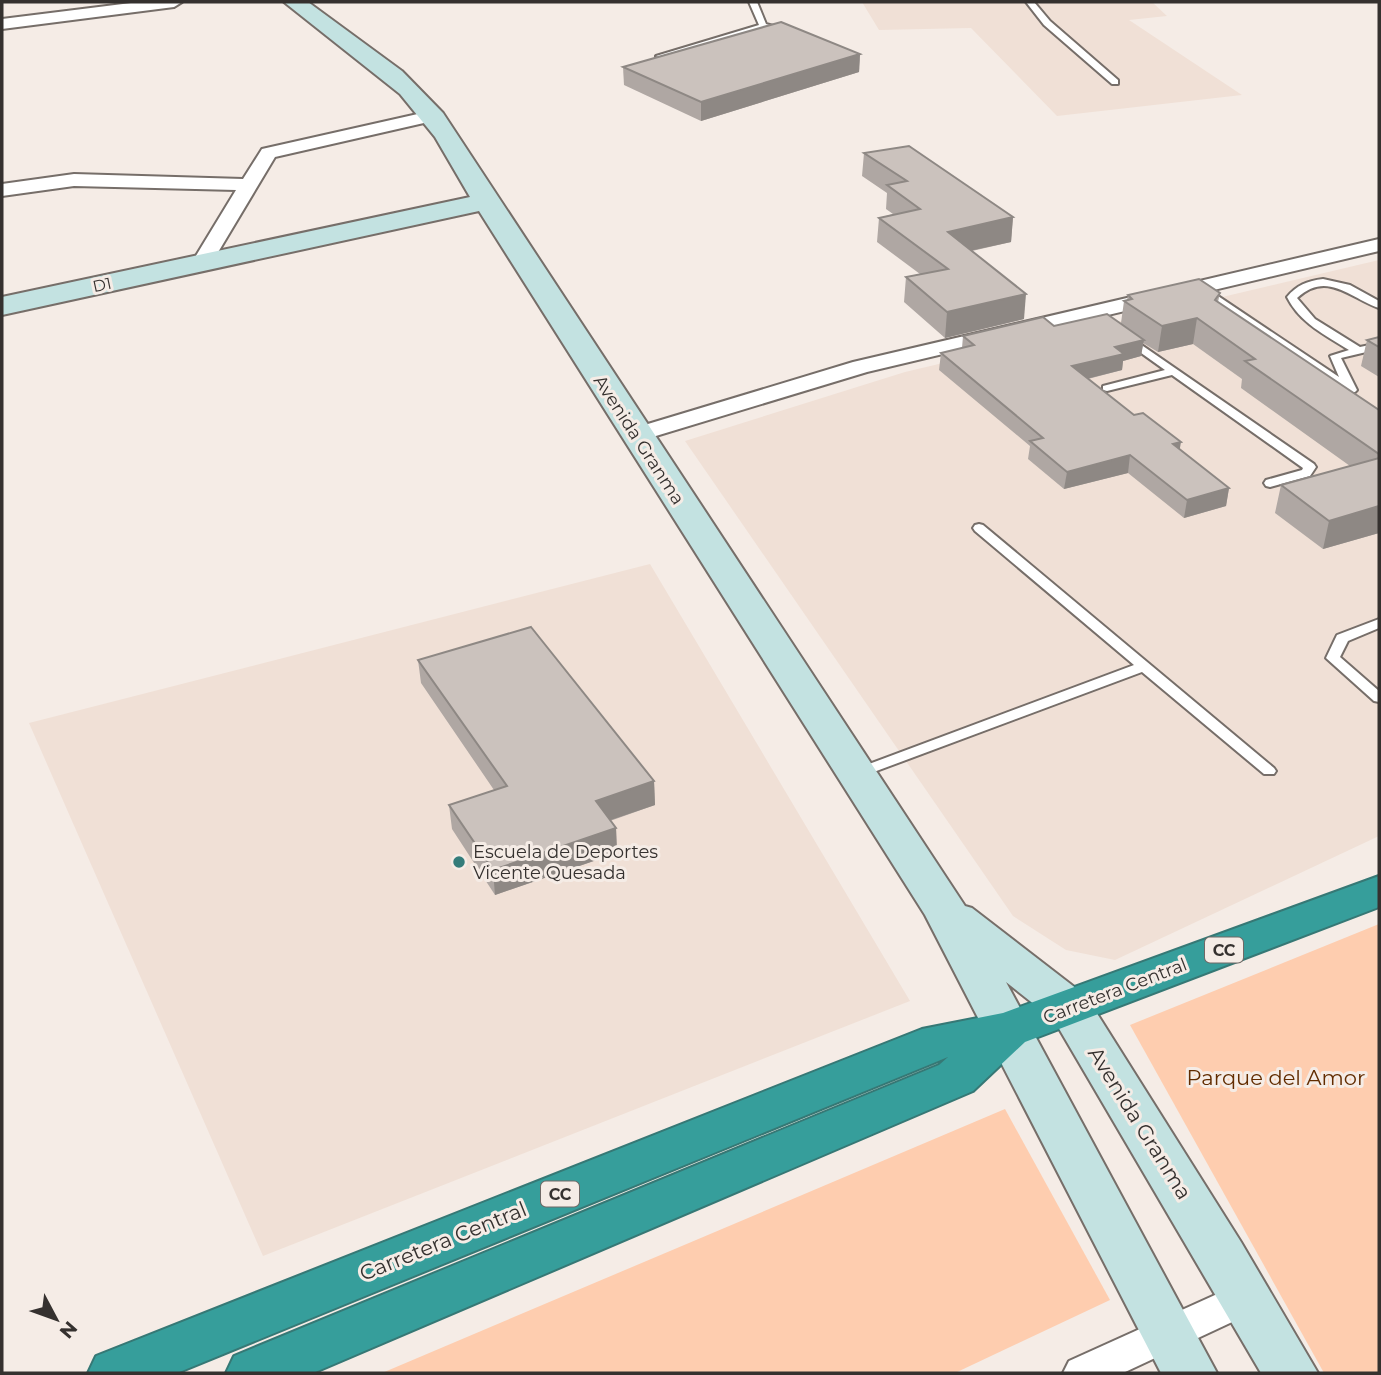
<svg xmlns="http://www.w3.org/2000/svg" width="1381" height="1375" font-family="Montserrat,sans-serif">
  <rect width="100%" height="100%" fill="#f5ece6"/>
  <!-- built -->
  <g fill="#f0e0d6">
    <path d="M 862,2 L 1152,2 L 1167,16 L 1129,20 L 1242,95 L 1057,116 L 971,28 L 879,30 Z"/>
    <path d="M 1379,260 L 1379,836 L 1115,960 L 1066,950 L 1013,916 L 685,441 L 905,372 Z"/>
    <path d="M 650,564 L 910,1001 L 263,1256 L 29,723 Z"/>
  </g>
  <!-- green -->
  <g fill="#fecdaf">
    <path d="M 1379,924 L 1379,1373 L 1324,1373 L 1130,1025 Z"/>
    <path d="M 1005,1109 L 1110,1300 L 955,1373 L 382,1373 Z"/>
  </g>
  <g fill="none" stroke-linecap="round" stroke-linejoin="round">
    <!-- lane casing -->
    <g stroke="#766e69" stroke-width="4">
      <g id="lane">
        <path d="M 749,2 L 757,2 L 766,24 L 773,26 L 773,30 L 763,29 L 660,58 L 656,56 L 759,25 Z"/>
        <path d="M 1026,2 L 1034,2 L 1050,21 L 1118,80 L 1118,84 L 1112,84 L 1044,25 Z"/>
        <path d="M 1323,279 L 1350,285 L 1379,301 L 1379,308 C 1350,298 1327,270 1297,298 L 1315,319 L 1360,347 L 1379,343 L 1379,349 L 1341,358 L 1357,390 L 1355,392 L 1347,392 L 1200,292 L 1205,289 L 1209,290 L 1339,377 L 1330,356 L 1349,350 C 1325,335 1300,323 1287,297 C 1297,285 1307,281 1323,279 Z"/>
        <path d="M 1127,335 L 1314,464 L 1316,467 L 1310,476 L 1270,487 L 1266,486 L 1264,483 L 1266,480 L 1302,470 L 1303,468 L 1172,375 L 1107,391 L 1103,390 L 1103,386 L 1165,370 L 1123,340 L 1122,338 Z"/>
        <path d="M 979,524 L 983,525 L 1274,768 L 1276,771 L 1274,774 L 1264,774 L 1142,672 L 863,776 L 853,776 L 851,773 L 853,770 L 1134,665 L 975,531 L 973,528 L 975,525 Z"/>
        <path d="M 1379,619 L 1379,628 L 1348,641 L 1340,657 L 1379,691 L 1379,702 L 1374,701 L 1326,658 L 1337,635 Z"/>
      </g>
    </g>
    <!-- street casing -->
    <g stroke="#766e69" stroke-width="4">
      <g id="street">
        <path d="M 139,2 L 182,2 L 174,7 L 2,29 L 2,19 Z"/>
        <path d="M 431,111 L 437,112 L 440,116 L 437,120 L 275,157 L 211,264 L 208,268 L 194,268 L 191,264 L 236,190 L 74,186 L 2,196 L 2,184 L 74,174 L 243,179 L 262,149 Z"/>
        <path d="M 1379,239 L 1379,251 L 867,372 L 636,442 L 628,440 L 624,435 L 628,430 L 853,362 Z"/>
        <path d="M 1246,1281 L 1260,1285 L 1266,1297 L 1260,1309 L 1123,1373 L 1063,1373 L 1069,1361 Z"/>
      </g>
    </g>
    <!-- secondary casing -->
    <g stroke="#766e69" stroke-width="4">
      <path id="secondary" d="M 284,2 L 308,2 L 402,71 L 443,113 L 965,906 L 972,908 L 1086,996 L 1241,1242 L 1318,1373 L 1261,1373 L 1054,1020 L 1006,982 L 1217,1373 L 1161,1373 L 925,915 L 479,211 L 2,315 L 2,297 L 470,197 L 435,137 L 400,94 Z"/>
    </g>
    <!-- highway casing -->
    <g stroke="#367875" stroke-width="4">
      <path id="highway" d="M 1379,876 L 1379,907 L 1025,1042 L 973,1091 L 313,1373 L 226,1373 L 234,1356 L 939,1065 L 948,1057 L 177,1373 L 88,1373 L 96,1356 L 922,1029 L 1003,1013 Z"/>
    </g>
    <!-- lane -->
    <use href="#lane" fill="#fff" fill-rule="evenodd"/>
    <!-- street -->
    <use href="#street" fill="#fff" fill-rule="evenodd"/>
    <!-- secondary -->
    <use href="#secondary" fill="#c3e2e1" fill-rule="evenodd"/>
    <!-- highway -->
    <use href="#highway" fill="#369e9b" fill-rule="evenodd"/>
  </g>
  <!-- wall -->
  <g fill="#afa7a3">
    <path d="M 860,54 L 859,72 L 701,121 L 624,85 L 623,67 Z"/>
    <path d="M 864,153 L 1013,217 L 1011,242 L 972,251 L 1024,319 L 945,338 L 904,302 L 906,277 L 920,274 L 877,242 L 879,218 L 893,214 L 886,209 L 887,193 L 862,176 Z"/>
    <path d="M 1220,293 L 1218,302 L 1379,410 L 1379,533 L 1323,549 L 1275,513 L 1281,485 L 1350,466 L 1241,388 L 1242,379 L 1193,344 L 1158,352 L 1143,343 L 1141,356 L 1123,361 L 1122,370 L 1088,379 L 1229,488 L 1226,506 L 1184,518 L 1128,473 L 1064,489 L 1028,459 L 1030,446 L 939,370 L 941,353 L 962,348 L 963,336 L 1054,326 L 1121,323 L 1124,301 L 1127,300 L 1128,295 Z"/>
    <path d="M 1379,337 L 1379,377 L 1361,366 L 1367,340 Z"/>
    <path d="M 418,660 L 654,781 L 655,805 L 610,821 L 616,828 L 617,853 L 495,895 L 452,829 L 449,805 L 494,790 L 421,683 Z"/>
  </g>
  <!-- shaded-wall -->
  <g fill="#8e8884">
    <path d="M 860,54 L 859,72 L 701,121 L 701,102 Z"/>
    <path d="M 1013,217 L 1011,242 L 946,256 L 948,232 Z"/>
    <path d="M 1026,294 L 1024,319 L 945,338 L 947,312 Z"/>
    <path d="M 1197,318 L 1193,344 L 1158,352 L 1162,326 Z"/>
    <path d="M 1144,340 L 1141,356 L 1123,361 L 1122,370 L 1070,383 L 1072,366 L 1115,347 Z"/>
    <path d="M 1181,442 L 1178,459 L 1173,444 Z"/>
    <path d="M 1130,455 L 1128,473 L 1064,489 L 1067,472 Z"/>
    <path d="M 1229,488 L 1226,506 L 1184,518 L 1187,500 Z"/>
    <path d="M 1379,506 L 1379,533 L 1323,549 L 1329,521 Z"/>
    <path d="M 654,781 L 655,805 L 596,825 L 596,801 Z"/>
    <path d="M 616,828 L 617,853 L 495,895 L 493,870 Z"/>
  </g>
  <!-- building -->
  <g fill="#cbc2bd" stroke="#8e8884" stroke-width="2">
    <path d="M 781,22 L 860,54 L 701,102 L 623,67 Z"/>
    <path d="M 909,146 L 1013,217 L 948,232 L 1026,294 L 947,312 L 906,277 L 948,269 L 879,218 L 920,209 L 887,185 L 907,181 L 864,153 Z"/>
    <path d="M 1199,279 L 1220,293 L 1215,300 L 1379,410 L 1379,454 L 1245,361 L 1255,359 L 1197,318 L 1162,326 L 1124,301 L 1132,299 L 1128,295 Z"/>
    <path d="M 1107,314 L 1144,340 L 1115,347 L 1124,354 L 1072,366 L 1134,415 L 1143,413 L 1181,442 L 1173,444 L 1229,488 L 1187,500 L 1130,455 L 1067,472 L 1030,441 L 1043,438 L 941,353 L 974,345 L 963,336 L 1043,317 L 1054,326 Z"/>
    <path d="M 1379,337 L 1379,347 L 1367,340 Z"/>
    <path d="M 1379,458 L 1379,506 L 1329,521 L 1281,485 Z"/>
    <path d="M 531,627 L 654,781 L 596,801 L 616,828 L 493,870 L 449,805 L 507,786 L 418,660 Z"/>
  </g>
  <!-- markers -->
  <circle fill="#347c7a" stroke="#f5ece6" stroke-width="2.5" cx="459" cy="862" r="7"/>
  <g text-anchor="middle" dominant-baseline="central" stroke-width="6" stroke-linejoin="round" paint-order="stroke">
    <!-- far-street labels -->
    <g font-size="16" fill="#35312f" stroke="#f5ece6">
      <text transform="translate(102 285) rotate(-12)">D1</text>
    </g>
    <!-- shield labels -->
    <g fill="#f5ece6" stroke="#6f6966" stroke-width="2">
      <rect x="1205" y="937.5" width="38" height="25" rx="5"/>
      <rect x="541" y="1181.5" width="38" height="25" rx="5"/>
    </g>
    <g font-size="16" font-weight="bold" fill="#35312f">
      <text x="1224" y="950">CC</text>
      <text x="560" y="1194">CC</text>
    </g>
    <!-- street labels -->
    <g font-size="18" fill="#35312f" stroke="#f5ece6">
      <text transform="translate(639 440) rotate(57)">Avenida Granma</text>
      <text transform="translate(1115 991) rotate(-21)">Carretera Central</text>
    </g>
    <!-- poi labels -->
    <g font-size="18" fill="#35312f" stroke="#f5ece6" text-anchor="start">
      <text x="473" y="852">Escuela de Deportes<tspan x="473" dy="21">Vicente Quesada</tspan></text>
    </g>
    <!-- near-park labels -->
    <g font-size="21" fill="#622c00" stroke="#f5ece6">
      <text x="1276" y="1077">Parque del Amor</text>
    </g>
    <!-- near-street labels -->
    <g font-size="21" fill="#35312f" stroke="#f5ece6">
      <text transform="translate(1140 1123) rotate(58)">Avenida Granma</text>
      <text transform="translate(443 1241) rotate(-22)">Carretera Central</text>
    </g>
  </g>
  <!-- border -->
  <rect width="1381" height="1375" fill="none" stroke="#35312f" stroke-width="7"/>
  <!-- north arrow -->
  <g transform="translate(56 1319) rotate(131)" stroke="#f5ece6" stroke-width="5" paint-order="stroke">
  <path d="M0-5L12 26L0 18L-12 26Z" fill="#35312f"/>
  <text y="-10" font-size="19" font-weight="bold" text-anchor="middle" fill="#35312f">N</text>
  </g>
</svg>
